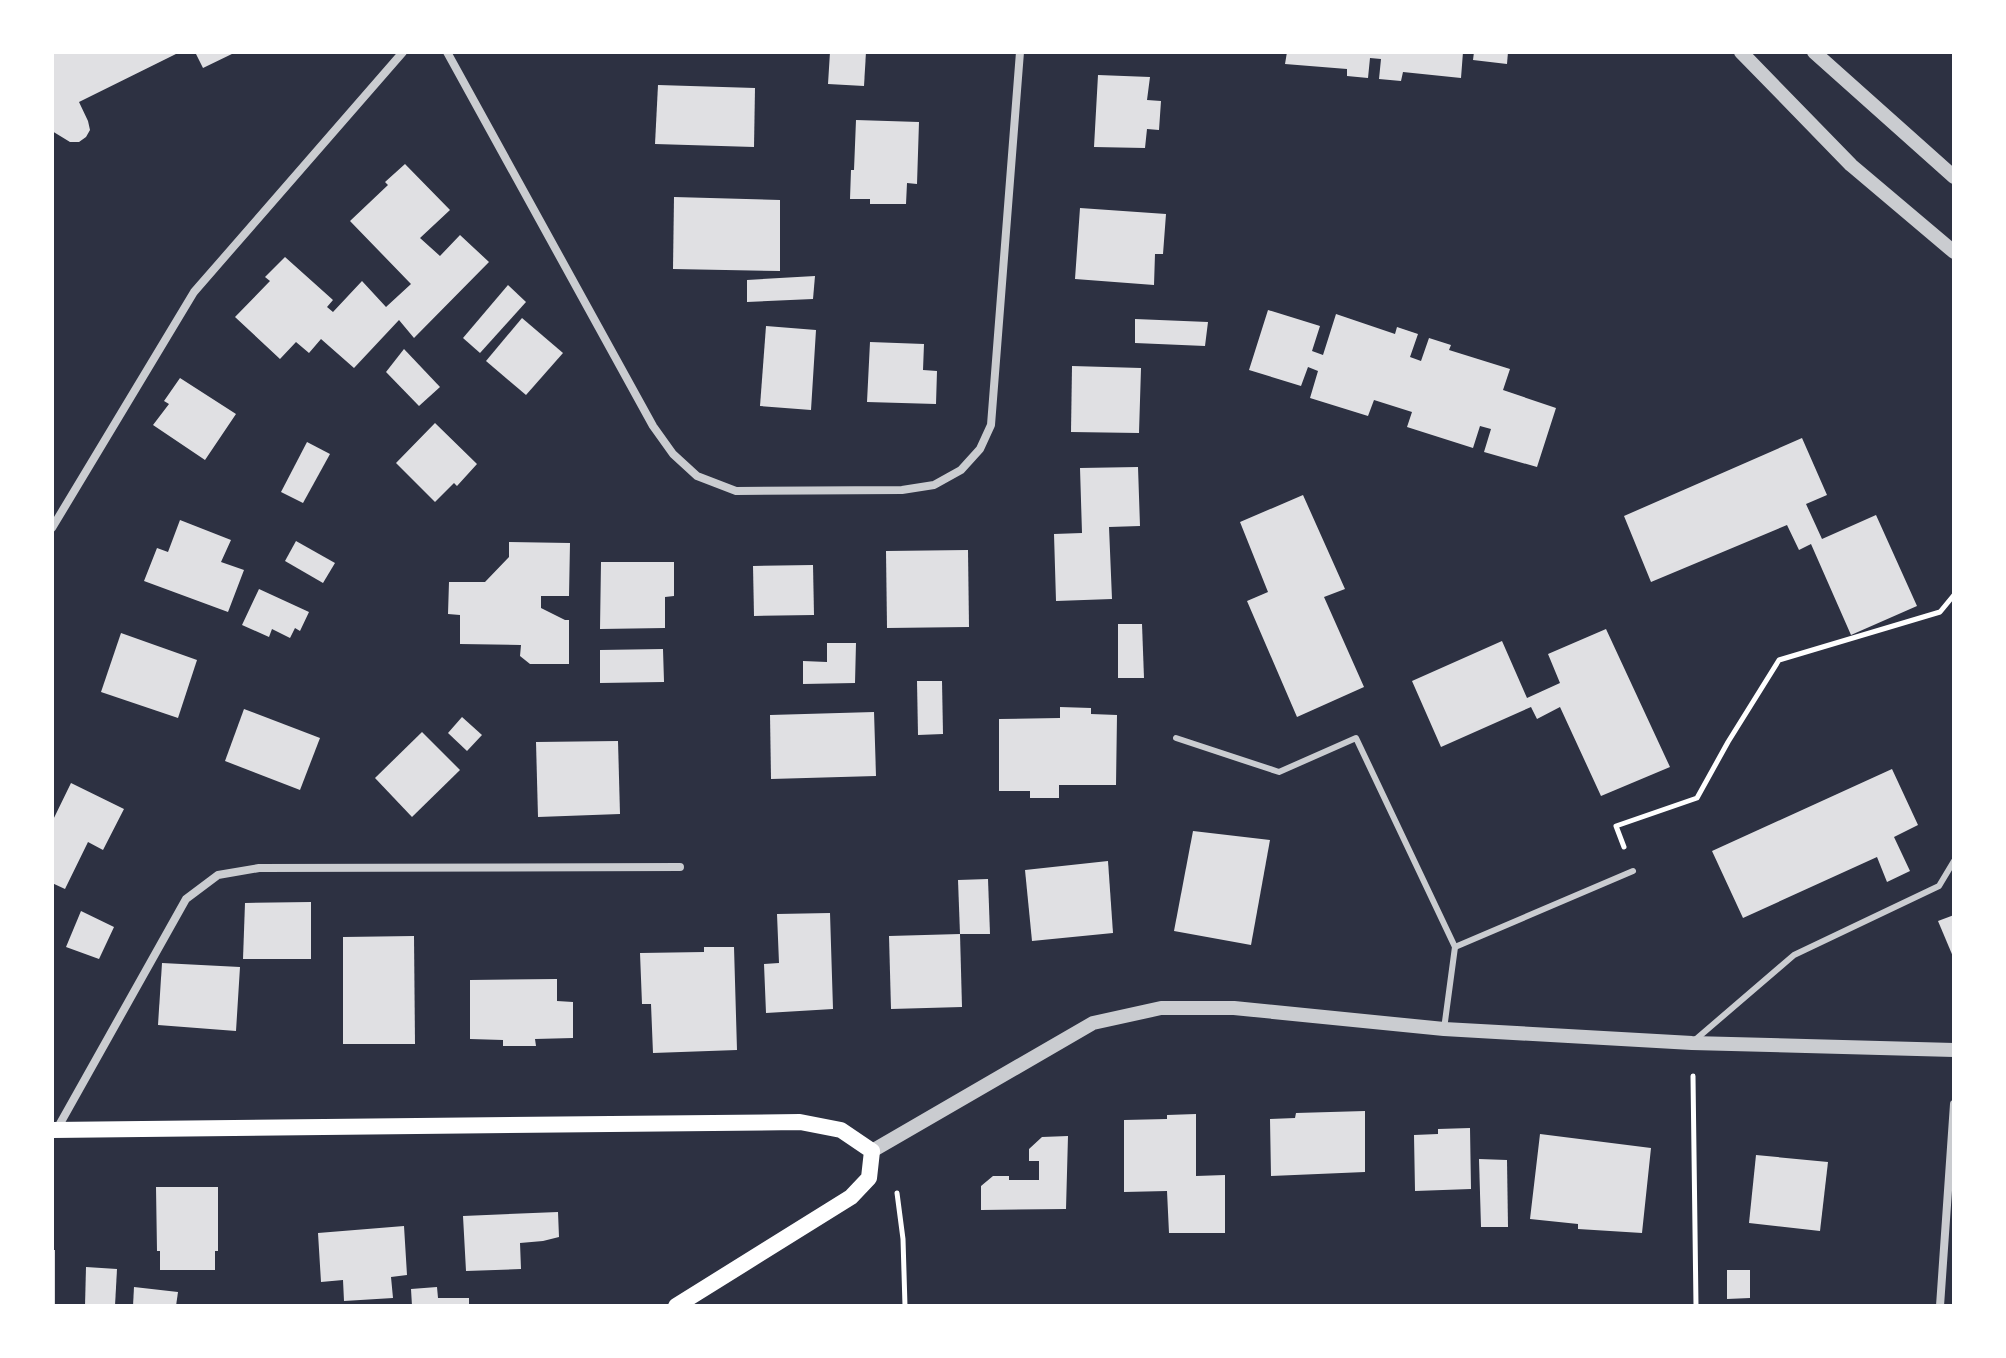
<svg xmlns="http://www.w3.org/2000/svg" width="2006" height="1358" font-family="'Noto Serif',serif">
  <rect width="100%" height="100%" fill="#2d3142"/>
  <!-- building -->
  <g fill="#e0e0e3">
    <path d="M 52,52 L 180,52 L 79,102 L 88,121 L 90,130 L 86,137 L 79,142 L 70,142 L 52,131 Z"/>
    <path d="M 195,52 L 236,52 L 203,68 Z"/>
    <path d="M 830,52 L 866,52 L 864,86 L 828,84 Z"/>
    <path d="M 1287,52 L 1463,52 L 1461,78 L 1403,72 L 1401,81 L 1379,79 L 1381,59 L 1370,58 L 1368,78 L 1347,76 L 1347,69 L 1285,64 Z"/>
    <path d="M 1474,52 L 1508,52 L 1507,64 L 1473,60 Z"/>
    <path d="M 1098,75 L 1150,77 L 1147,100 L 1161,101 L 1159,130 L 1147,129 L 1145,148 L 1094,147 Z"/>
    <path d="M 658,85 L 755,88 L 754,147 L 655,144 Z"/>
    <path d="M 856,120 L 919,122 L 917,184 L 907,183 L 906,204 L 870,204 L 870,199 L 850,199 L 851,170 L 854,170 Z"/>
    <path d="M 405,164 L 450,210 L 420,238 L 440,256 L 460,235 L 489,262 L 414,338 L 399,320 L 354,368 L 321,339 L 309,353 L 296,342 L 280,359 L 235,317 L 270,281 L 265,277 L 285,257 L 333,300 L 327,307 L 333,312 L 362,281 L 386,307 L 411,284 L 350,221 L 388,185 L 385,182 Z"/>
    <path d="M 674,197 L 780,200 L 780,271 L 673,269 Z"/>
    <path d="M 1080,208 L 1166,214 L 1163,254 L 1155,254 L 1154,285 L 1075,279 Z"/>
    <path d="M 815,276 L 813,299 L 747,302 L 747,280 Z"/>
    <path d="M 508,285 L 526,302 L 480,353 L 463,338 Z"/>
    <path d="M 1268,310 L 1320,326 L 1312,351 L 1323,355 L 1336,314 L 1395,334 L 1397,327 L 1418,334 L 1410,357 L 1421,361 L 1429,338 L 1451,345 L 1449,350 L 1510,369 L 1503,390 L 1556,408 L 1537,467 L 1484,452 L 1491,429 L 1480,426 L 1473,448 L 1407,427 L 1412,412 L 1374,400 L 1368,416 L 1310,398 L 1318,371 L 1308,367 L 1301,386 L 1249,370 Z"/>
    <path d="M 522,318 L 563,353 L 526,395 L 486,361 Z"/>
    <path d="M 1135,319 L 1208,322 L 1205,346 L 1135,343 Z"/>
    <path d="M 766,326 L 816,330 L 811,410 L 760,406 Z"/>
    <path d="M 870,342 L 924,344 L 923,370 L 937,371 L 936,404 L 867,402 Z"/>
    <path d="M 404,349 L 440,387 L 419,406 L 386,372 Z"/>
    <path d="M 1072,366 L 1141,368 L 1139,433 L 1071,432 Z"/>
    <path d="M 180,378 L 236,414 L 205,460 L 153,425 L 169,404 L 164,401 Z"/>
    <path d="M 435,423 L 477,464 L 457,486 L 454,483 L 435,502 L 396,463 Z"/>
    <path d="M 1802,438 L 1827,495 L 1806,504 L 1822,539 L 1876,515 L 1917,606 L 1851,635 L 1811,544 L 1799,550 L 1787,525 L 1651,582 L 1624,516 Z"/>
    <path d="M 307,442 L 330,454 L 303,503 L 281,492 Z"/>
    <path d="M 1138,467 L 1140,526 L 1109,527 L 1112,599 L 1056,601 L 1054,534 L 1082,533 L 1080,468 Z"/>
    <path d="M 1303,495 L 1345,589 L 1324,597 L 1364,687 L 1297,717 L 1247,601 L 1268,592 L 1240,522 Z"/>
    <path d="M 180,520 L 231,540 L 221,562 L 244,570 L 228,612 L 144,581 L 157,548 L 168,552 Z"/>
    <path d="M 296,541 L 335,563 L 323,583 L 285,561 Z"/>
    <path d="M 509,542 L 570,543 L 569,596 L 541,596 L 541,608 L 565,620 L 569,620 L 569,664 L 530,664 L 520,656 L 521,645 L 460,644 L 460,615 L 448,614 L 449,582 L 485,582 L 509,557 Z"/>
    <path d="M 968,550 L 969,627 L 887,628 L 886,551 Z"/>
    <path d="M 601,562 L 674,562 L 674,596 L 665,597 L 665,628 L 600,629 Z"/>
    <path d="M 813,565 L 814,615 L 754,616 L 753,566 Z"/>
    <path d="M 259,589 L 309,612 L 300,631 L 295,628 L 290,638 L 272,629 L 269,637 L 242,625 Z"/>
    <path d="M 1118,624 L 1142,624 L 1144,678 L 1118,678 Z"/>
    <path d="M 1606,629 L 1670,767 L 1601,796 L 1560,707 L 1537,719 L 1531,707 L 1441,747 L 1412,681 L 1502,641 L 1527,698 L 1560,683 L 1548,654 Z"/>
    <path d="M 121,633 L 197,660 L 178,718 L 101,692 Z"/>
    <path d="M 827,643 L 856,643 L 855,683 L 803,684 L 803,661 L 827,662 Z"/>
    <path d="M 663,649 L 664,682 L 600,683 L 600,650 Z"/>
    <path d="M 917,681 L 942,681 L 943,734 L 918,735 Z"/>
    <path d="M 1060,707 L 1091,708 L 1091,714 L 1117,715 L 1116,785 L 1059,785 L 1059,798 L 1030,798 L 1030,791 L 999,791 L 999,719 L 1060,718 Z"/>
    <path d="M 244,709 L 320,738 L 300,790 L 225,761 Z"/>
    <path d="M 874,712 L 876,776 L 771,779 L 770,715 Z"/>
    <path d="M 462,717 L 482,735 L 467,751 L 448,733 Z"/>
    <path d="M 422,732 L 460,770 L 412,817 L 375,778 Z"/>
    <path d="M 618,741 L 620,814 L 538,817 L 536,742 Z"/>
    <path d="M 1892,769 L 1918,825 L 1894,837 L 1910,871 L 1887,882 L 1877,857 L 1743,918 L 1712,851 Z"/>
    <path d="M 71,783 L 124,809 L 103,850 L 88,842 L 65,889 L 52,883 L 52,822 Z"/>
    <path d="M 1193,831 L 1270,840 L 1251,945 L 1174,931 Z"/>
    <path d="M 1108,861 L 1113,933 L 1032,941 L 1025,870 Z"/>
    <path d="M 988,879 L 990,934 L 960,934 L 958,880 Z"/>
    <path d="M 311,902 L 311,959 L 243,959 L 245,903 Z"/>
    <path d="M 81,911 L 114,927 L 99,959 L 66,947 Z"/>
    <path d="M 830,913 L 833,1009 L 766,1013 L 764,964 L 779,963 L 777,914 Z"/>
    <path d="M 1954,915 L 1954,959 L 1938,921 Z"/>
    <path d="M 960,934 L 962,1007 L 891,1009 L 889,936 Z"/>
    <path d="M 414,936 L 415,1044 L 343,1044 L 343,937 Z"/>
    <path d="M 704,947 L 734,947 L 737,1050 L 653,1053 L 651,1004 L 642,1004 L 640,953 L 704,952 Z"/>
    <path d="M 162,963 L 240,967 L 236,1031 L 158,1025 Z"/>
    <path d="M 557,979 L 557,1001 L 573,1002 L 573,1038 L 535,1039 L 536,1046 L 503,1046 L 503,1040 L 470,1039 L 470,980 Z"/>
    <path d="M 1365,1111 L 1365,1172 L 1271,1176 L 1270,1119 L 1295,1118 L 1296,1113 Z"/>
    <path d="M 1196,1114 L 1196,1176 L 1225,1175 L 1225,1233 L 1169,1233 L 1167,1191 L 1124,1192 L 1124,1120 L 1167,1119 L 1167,1115 Z"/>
    <path d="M 1470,1128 L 1471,1189 L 1415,1191 L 1414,1135 L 1438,1134 L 1438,1129 Z"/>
    <path d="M 1540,1134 L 1651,1148 L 1642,1233 L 1578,1229 L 1578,1224 L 1530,1219 Z"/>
    <path d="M 1068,1136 L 1066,1209 L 981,1210 L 981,1186 L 993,1176 L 1009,1176 L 1009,1180 L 1039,1180 L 1039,1161 L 1029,1161 L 1029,1149 L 1042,1137 Z"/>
    <path d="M 1756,1155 L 1828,1162 L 1820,1231 L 1749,1223 Z"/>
    <path d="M 1479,1159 L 1507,1160 L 1508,1227 L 1481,1227 Z"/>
    <path d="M 156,1187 L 218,1187 L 218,1251 L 215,1251 L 215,1270 L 160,1270 L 160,1251 L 157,1251 Z"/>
    <path d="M 558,1212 L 559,1237 L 543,1241 L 520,1243 L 521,1269 L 466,1271 L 463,1216 Z"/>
    <path d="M 404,1226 L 407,1275 L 391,1277 L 393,1298 L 344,1301 L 343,1280 L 321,1282 L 318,1233 Z"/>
    <rect x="52" y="1250" width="3" height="56"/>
    <path d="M 86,1267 L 117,1269 L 115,1306 L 85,1306 Z"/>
    <path d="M 1727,1270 L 1750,1270 L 1750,1298 L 1727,1299 Z"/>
    <path d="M 134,1287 L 178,1292 L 176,1306 L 133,1306 Z"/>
    <path d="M 437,1287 L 438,1298 L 469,1298 L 469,1306 L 412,1306 L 411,1289 Z"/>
  </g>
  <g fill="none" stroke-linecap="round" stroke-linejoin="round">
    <!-- path -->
    <g stroke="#fff" stroke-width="5">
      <path d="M 1624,847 L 1616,826 L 1697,798 L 1728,742 L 1779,660 L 1940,612 L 1954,595"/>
      <path d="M 1693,1076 L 1696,1306"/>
      <path d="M 897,1193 L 903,1239 L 905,1306"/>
    </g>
    <!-- service -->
    <g stroke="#caccd0" stroke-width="6">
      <path d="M 1176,738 L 1279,772 L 1356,738 L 1455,947 L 1444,1029"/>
      <path d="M 1455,947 L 1633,871"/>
      <path d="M 1695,1040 L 1794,955 L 1939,886 L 1954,861"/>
    </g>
    <!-- minor -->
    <g stroke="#caccd0" stroke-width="8">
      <path d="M 447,52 L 653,426 L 673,454 L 697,476 L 736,491 L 902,490 L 934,485 L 961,470 L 980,449 L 991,425 L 1020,52"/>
      <path d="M 52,528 L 194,292 L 403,52"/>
      <path d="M 57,1129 L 186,899 L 218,875 L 259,868 L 680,867"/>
      <path d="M 1940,1306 L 1954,1104"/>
    </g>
    <!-- tertiary -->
    <g stroke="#caccd0" stroke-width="14">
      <path d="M 1741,52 L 1851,165 L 1954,252"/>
      <path d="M 1814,52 L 1954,177"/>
      <path d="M 872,1151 L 1093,1023 L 1161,1008 L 1234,1008 L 1444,1029 L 1692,1043 L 1954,1050"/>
    </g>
    <!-- secondary -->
    <path stroke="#fff" stroke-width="16" d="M 52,1130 L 800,1122 L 841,1130 L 872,1151 L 869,1178 L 851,1197 L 676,1306"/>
  </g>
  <!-- border -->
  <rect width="2006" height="1358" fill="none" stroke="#ffffff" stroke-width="108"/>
</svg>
